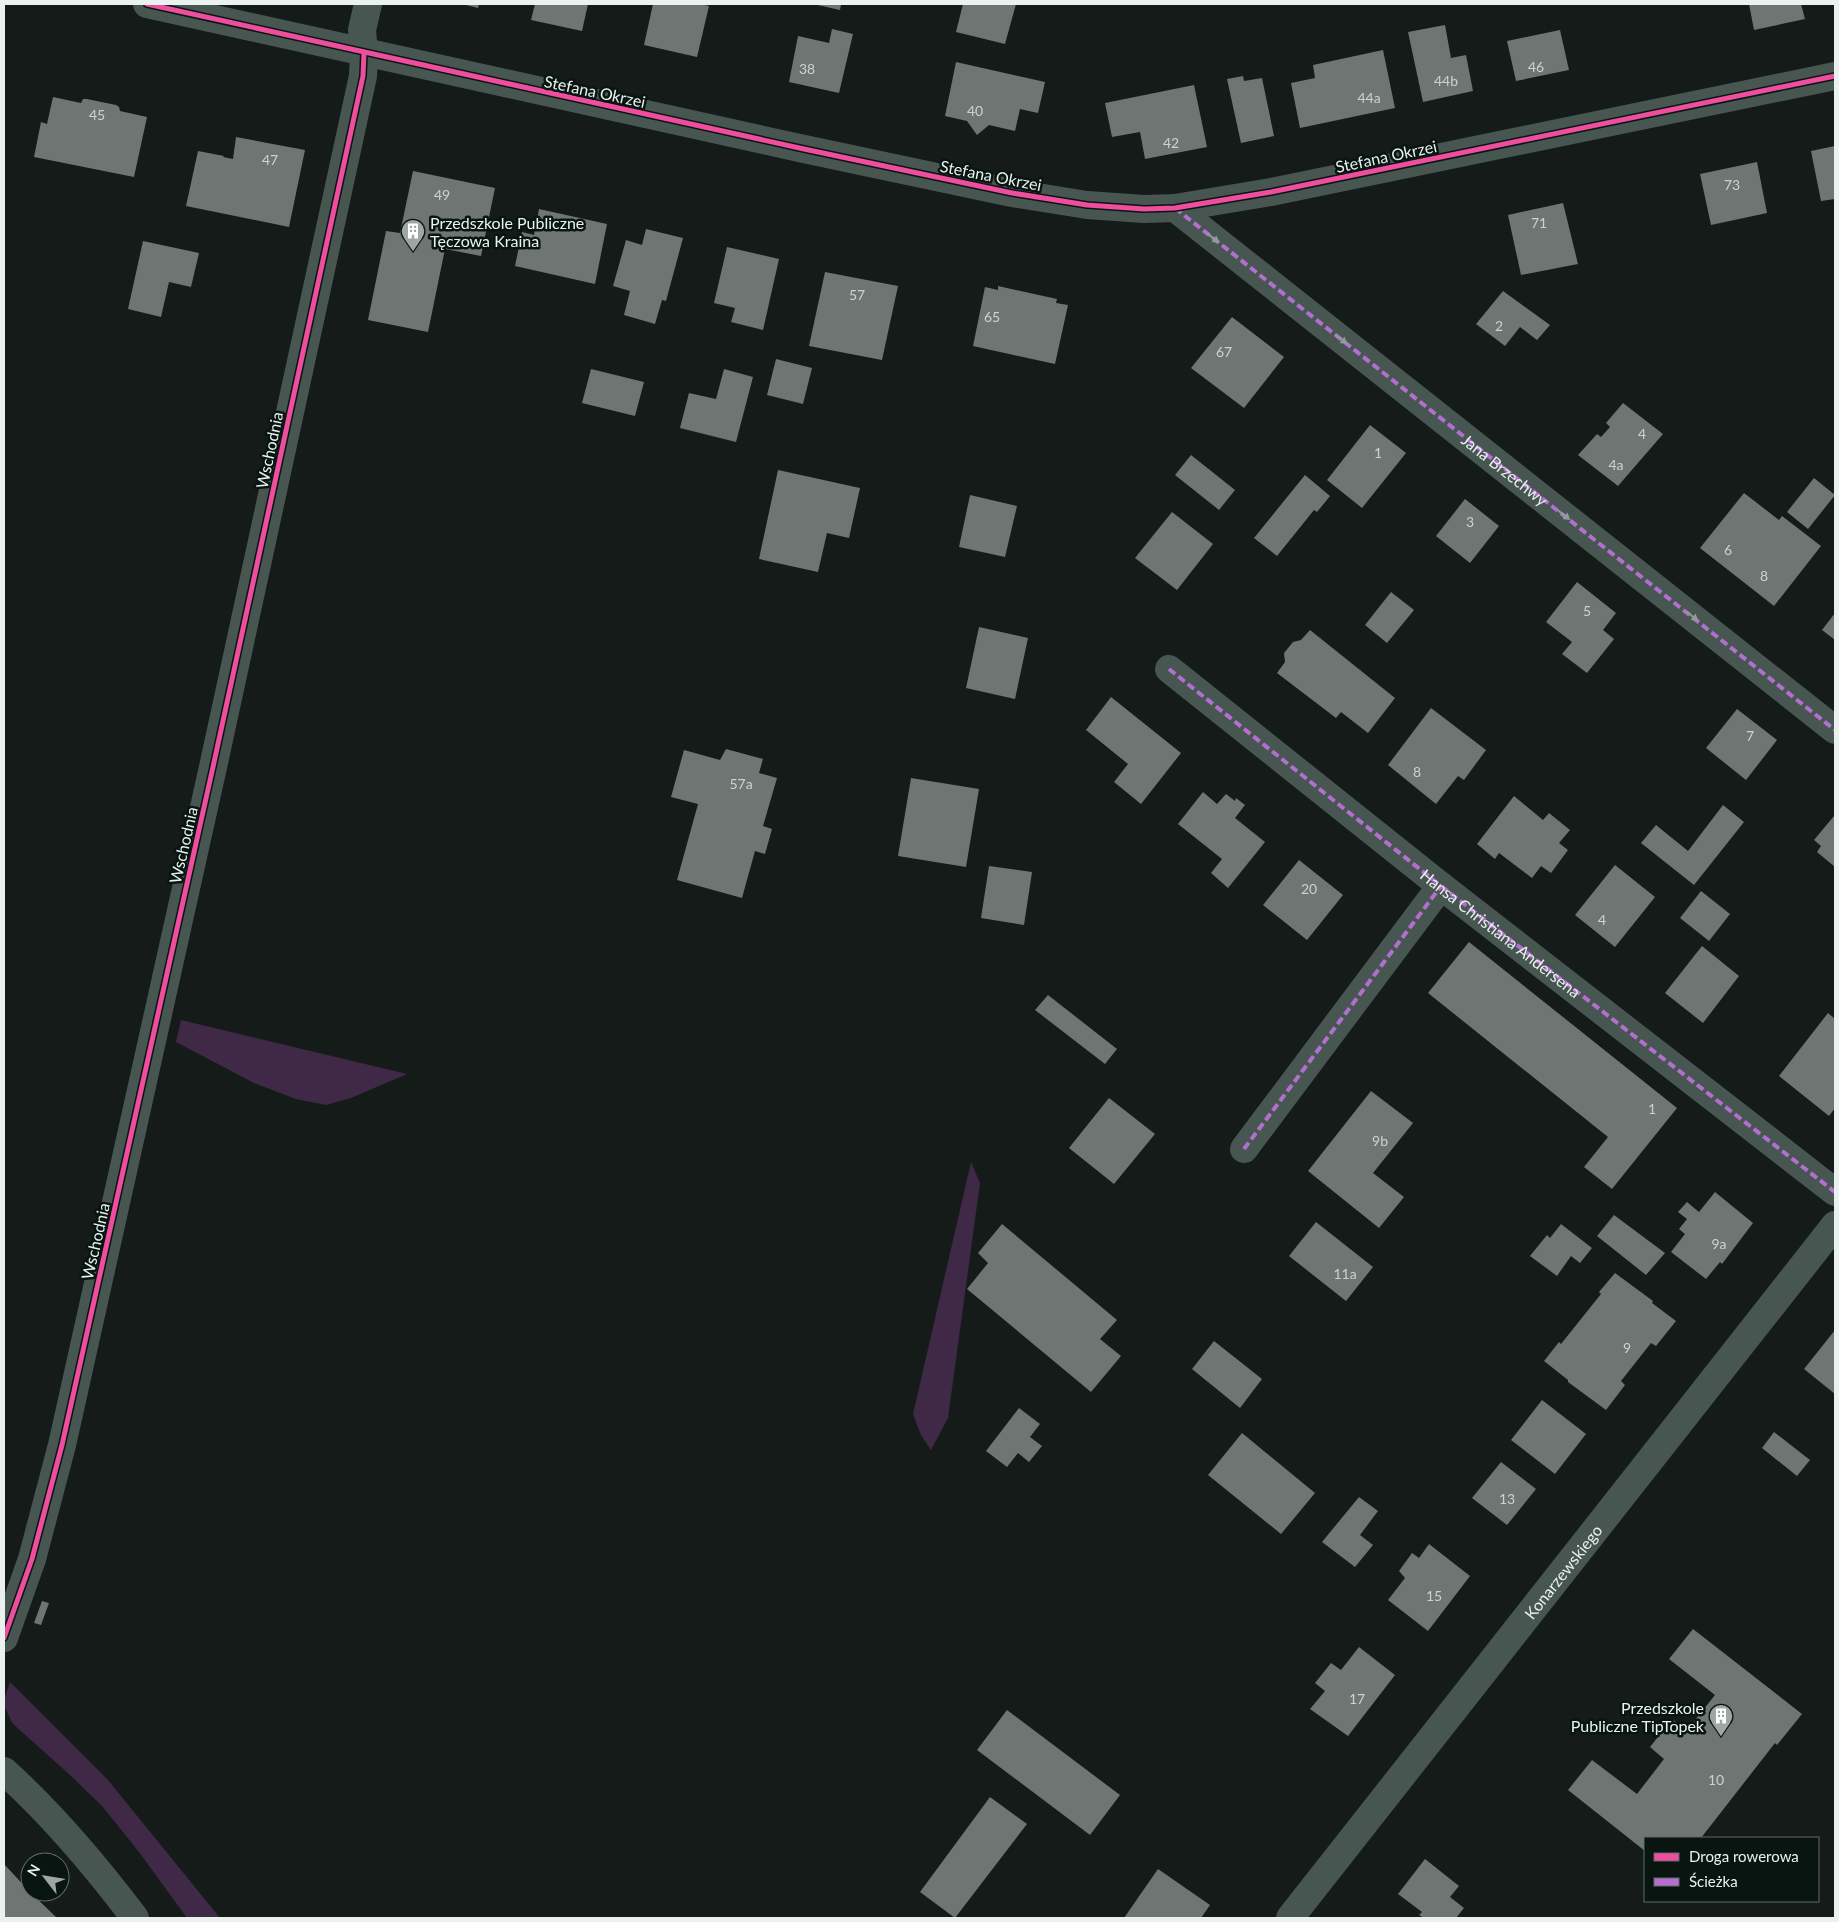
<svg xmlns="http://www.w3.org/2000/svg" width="1839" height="1922" font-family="Lato,sans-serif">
  <rect width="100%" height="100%" fill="#151b19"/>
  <!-- green -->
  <g fill="#3f2946">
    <path d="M 181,1020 L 407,1074 L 351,1098 L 326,1105 L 296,1099 L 254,1083 L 176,1042 Z"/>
    <path d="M 971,1162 L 980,1183 L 948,1418 L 931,1450 L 921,1435 L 913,1414 Z"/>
    <path d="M 10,1682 L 108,1780 L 220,1918 L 187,1918 L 139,1852 L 102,1806 L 70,1775 L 12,1723 L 5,1707 L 4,1700 Z"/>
  </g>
  <!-- building -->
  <g fill="#6f7573">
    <path d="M 462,4 L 479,4 L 478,8 Z"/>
    <path d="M 535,4 L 588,4 L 582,31 L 531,20 Z"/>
    <path d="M 653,4 L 700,4 L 709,6 L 697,57 L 644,45 Z"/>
    <path d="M 813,4 L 841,4 L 840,10 Z"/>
    <path d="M 963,4 L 1016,4 L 1005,44 L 956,32 Z"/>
    <path d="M 1749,4 L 1801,4 L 1805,19 L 1754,30 Z"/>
    <path d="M 1445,25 L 1451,58 L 1466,55 L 1473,91 L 1423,102 L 1408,32 Z"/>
    <path d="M 832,29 L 853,34 L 839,93 L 789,82 L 798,36 L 829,43 Z"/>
    <path d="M 1560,30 L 1569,70 L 1516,81 L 1507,41 Z"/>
    <path d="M 1383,50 L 1395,108 L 1300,128 L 1291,83 L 1315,78 L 1313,65 Z"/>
    <path d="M 956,62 L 1045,82 L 1038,113 L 1020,109 L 1015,131 L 989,125 L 977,135 L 967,121 L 945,116 Z"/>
    <path d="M 1243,76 L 1244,81 L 1262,78 L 1274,136 L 1241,143 L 1227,79 Z"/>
    <path d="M 1194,85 L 1207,147 L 1145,159 L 1140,132 L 1112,137 L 1105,103 Z"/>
    <path d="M 53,97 L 81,103 L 83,99 L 87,99 L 116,105 L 119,107 L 120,111 L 147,117 L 134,177 L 34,157 L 41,122 L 47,124 Z"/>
    <path d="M 236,137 L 305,150 L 289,227 L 186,206 L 198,151 L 224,156 L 223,157 L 233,159 Z"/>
    <path d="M 1835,146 L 1835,199 L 1821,201 L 1811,151 Z"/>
    <path d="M 1757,162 L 1767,213 L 1711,225 L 1700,174 Z"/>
    <path d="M 413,171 L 495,188 L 481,256 L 445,249 L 428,332 L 368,320 L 386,231 L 400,233 Z"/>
    <path d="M 1563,203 L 1578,264 L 1521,275 L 1508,215 Z"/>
    <path d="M 539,209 L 607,224 L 595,284 L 515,266 L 522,232 L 534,235 Z"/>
    <path d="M 646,229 L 683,238 L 666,301 L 662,300 L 655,324 L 624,315 L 630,291 L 613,286 L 626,240 L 642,245 Z"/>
    <path d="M 143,241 L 199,253 L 191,287 L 169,282 L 161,317 L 128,309 Z"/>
    <path d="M 727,247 L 779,259 L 763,330 L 731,322 L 735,308 L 714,303 Z"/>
    <path d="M 825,272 L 898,286 L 882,360 L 809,346 Z"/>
    <path d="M 998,286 L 1057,299 L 1056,303 L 1068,305 L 1055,364 L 973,346 L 985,287 L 998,290 Z"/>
    <path d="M 1503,291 L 1550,325 L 1537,340 L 1520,327 L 1505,346 L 1476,324 Z"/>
    <path d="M 1232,317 L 1284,357 L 1244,408 L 1191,368 Z"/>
    <path d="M 776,359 L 812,368 L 803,404 L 767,395 Z"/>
    <path d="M 591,369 L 644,382 L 635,416 L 582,403 Z"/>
    <path d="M 724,369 L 753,377 L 736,442 L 680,428 L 689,393 L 716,399 Z"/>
    <path d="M 1623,403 L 1663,434 L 1618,486 L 1578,455 L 1597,434 L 1601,437 L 1610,427 L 1606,423 Z"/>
    <path d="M 1370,425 L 1406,453 L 1362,508 L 1327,480 Z"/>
    <path d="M 1191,455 L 1235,490 L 1219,510 L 1175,475 Z"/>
    <path d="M 778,470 L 860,488 L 849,538 L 827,533 L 818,572 L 759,559 Z"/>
    <path d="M 1305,475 L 1330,496 L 1317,512 L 1314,510 L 1277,556 L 1254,538 Z"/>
    <path d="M 1814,478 L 1835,495 L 1808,529 L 1787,512 Z"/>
    <path d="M 1744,493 L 1779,520 L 1782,516 L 1821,546 L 1774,606 L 1700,548 Z"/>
    <path d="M 970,495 L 1017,506 L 1005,557 L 959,547 Z"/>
    <path d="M 1465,499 L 1499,526 L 1470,563 L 1436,536 Z"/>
    <path d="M 1172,512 L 1213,544 L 1177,590 L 1135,558 Z"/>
    <path d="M 1577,582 L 1616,613 L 1603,630 L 1614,639 L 1587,673 L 1562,654 L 1572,642 L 1546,622 Z"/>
    <path d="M 1391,592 L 1414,610 L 1387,643 L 1365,625 Z"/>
    <path d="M 1835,613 L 1835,640 L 1822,630 Z"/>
    <path d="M 979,627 L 1028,638 L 1015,699 L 966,688 Z"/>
    <path d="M 1310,630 L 1395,698 L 1368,733 L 1341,712 L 1336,718 L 1277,673 L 1285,662 L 1284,653 L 1293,642 L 1301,640 Z"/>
    <path d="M 1111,697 L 1181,753 L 1141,804 L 1114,782 L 1128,764 L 1086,730 Z"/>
    <path d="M 1431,708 L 1486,750 L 1464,780 L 1458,776 L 1436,804 L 1388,765 Z"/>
    <path d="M 1737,709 L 1777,740 L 1746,780 L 1706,748 Z"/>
    <path d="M 726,749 L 763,759 L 759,773 L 777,778 L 763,826 L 772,829 L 765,854 L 755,851 L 742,898 L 677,880 L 698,804 L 671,797 L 684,750 L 720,760 Z"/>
    <path d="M 911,778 L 979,789 L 966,867 L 898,856 Z"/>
    <path d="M 1203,792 L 1217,804 L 1226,794 L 1235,801 L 1236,798 L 1245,805 L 1235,818 L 1265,842 L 1228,888 L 1211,873 L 1222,859 L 1178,824 Z"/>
    <path d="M 1514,796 L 1543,820 L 1549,813 L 1570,830 L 1559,843 L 1568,850 L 1551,873 L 1541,866 L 1532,878 L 1499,853 L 1495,859 L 1477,844 Z"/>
    <path d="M 1723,805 L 1744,822 L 1694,885 L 1641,843 L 1656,825 L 1688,851 Z"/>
    <path d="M 1834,816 L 1835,816 L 1835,867 L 1817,852 L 1821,846 L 1814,840 Z"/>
    <path d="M 1299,860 L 1343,895 L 1307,940 L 1263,905 Z"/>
    <path d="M 1615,865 L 1655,897 L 1615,947 L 1575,915 Z"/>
    <path d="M 989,866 L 1032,872 L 1024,925 L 981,918 Z"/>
    <path d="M 1701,891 L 1730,914 L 1709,941 L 1680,918 Z"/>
    <path d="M 1469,942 L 1677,1108 L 1612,1189 L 1584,1167 L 1608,1137 L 1428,993 Z"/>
    <path d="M 1702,946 L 1739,976 L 1703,1023 L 1665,993 Z"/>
    <path d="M 1048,995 L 1117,1049 L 1105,1064 L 1035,1010 Z"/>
    <path d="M 1828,1013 L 1835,1019 L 1835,1108 L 1829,1116 L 1779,1076 Z"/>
    <path d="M 1371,1091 L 1413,1123 L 1373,1173 L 1404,1197 L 1379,1228 L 1308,1171 Z"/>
    <path d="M 1109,1098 L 1155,1134 L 1114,1184 L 1069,1148 Z"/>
    <path d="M 1715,1192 L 1753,1223 L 1722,1264 L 1720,1262 L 1706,1279 L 1671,1252 L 1685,1234 L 1679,1229 L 1687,1219 L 1678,1212 L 1687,1202 L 1699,1212 Z"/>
    <path d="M 1614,1215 L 1665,1253 L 1646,1275 L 1597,1236 Z"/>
    <path d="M 1316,1222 L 1373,1267 L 1346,1301 L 1289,1256 Z"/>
    <path d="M 1002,1224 L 1117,1320 L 1100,1339 L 1121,1356 L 1091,1392 L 967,1289 L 988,1263 L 978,1253 Z"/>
    <path d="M 1561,1224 L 1592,1248 L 1580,1263 L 1571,1256 L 1557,1276 L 1530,1256 L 1547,1235 L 1550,1238 Z"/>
    <path d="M 1615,1273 L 1653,1301 L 1652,1303 L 1676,1321 L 1656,1346 L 1651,1343 L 1621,1381 L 1625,1385 L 1606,1410 L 1568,1382 L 1568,1380 L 1544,1361 L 1559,1342 L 1561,1344 L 1601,1294 L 1599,1292 Z"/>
    <path d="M 1835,1330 L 1835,1394 L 1804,1369 Z"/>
    <path d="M 1214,1341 L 1262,1379 L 1240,1408 L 1192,1369 Z"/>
    <path d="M 1542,1400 L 1586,1434 L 1555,1474 L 1511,1440 Z"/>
    <path d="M 1019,1408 L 1040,1424 L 1030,1437 L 1042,1446 L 1029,1462 L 1018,1453 L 1007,1467 L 986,1451 Z"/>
    <path d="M 1774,1432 L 1810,1460 L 1797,1476 L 1762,1448 Z"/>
    <path d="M 1242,1433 L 1315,1493 L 1281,1534 L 1208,1475 Z"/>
    <path d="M 1501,1462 L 1536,1489 L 1507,1525 L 1472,1498 Z"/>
    <path d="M 1359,1497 L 1378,1511 L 1360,1535 L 1373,1545 L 1355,1567 L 1322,1542 Z"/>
    <path d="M 1429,1544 L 1470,1576 L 1428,1631 L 1388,1600 L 1405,1578 L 1399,1571 L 1412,1553 L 1419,1558 Z"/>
    <path d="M 42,1601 L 49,1603 L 41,1625 L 34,1623 Z"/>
    <path d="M 1693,1629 L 1802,1714 L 1777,1745 L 1775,1743 L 1701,1838 L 1645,1838 L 1645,1851 L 1568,1790 L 1592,1760 L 1637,1794 L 1664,1759 L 1650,1747 L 1672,1719 L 1687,1730 L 1715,1695 L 1669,1659 Z"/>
    <path d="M 1359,1647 L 1395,1675 L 1348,1736 L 1310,1709 L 1325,1691 L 1315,1683 L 1331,1663 L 1341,1670 Z"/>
    <path d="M 1007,1710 L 1120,1795 L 1090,1835 L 977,1750 Z"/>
    <path d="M 990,1797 L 1027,1824 L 955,1918 L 920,1892 Z"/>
    <path d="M 1425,1859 L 1459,1886 L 1450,1897 L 1464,1908 L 1456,1918 L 1424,1918 L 1419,1915 L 1422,1912 L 1398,1894 Z"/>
    <path d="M 4,1864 L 30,1892 L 57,1918 L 4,1918 Z"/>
    <path d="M 1158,1869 L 1210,1905 L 1201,1918 L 1124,1918 Z"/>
  </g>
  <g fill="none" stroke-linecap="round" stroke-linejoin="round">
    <!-- minor -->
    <g stroke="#475651" stroke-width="28">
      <path d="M 147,4 L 804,149 L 1012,193 L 1087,205 L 1144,209 L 1175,208 L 1271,192 L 1835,76"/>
      <path id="s1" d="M 1175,208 L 1835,730"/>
      <path id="s2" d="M 1169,669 L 1441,886 L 1835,1192"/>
      <path d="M 1244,1149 L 1441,886"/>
      <path d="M 4,1638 L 32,1559 L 62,1445 L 213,767 L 363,76 L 364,53 L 362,30 L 368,4"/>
      <path d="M 4,1771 C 53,1815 95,1865 135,1918"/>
      <path id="s3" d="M 1290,1918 L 1835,1225"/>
    </g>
    <!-- quiet -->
    <g stroke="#b36fd0" stroke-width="4" stroke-dasharray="8 4" stroke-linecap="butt">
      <path d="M 1175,208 L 1835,730"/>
      <path d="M 1169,669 L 1441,886 L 1835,1192"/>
      <path d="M 1244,1149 L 1441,886"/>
    </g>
    <!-- cycleway casing -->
    <g stroke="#091511" stroke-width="8">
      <g id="cycleway">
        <path d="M 147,4 L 804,149 L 1012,193 L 1087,205 L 1144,209 L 1175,208 L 1271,192 L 1835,76"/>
        <path d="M 4,1638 L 32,1559 L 62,1445 L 213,767 L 363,76 L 364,53"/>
      </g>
    </g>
    <!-- cycleway -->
    <use href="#cycleway" stroke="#ef4d9e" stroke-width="5"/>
  </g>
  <!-- one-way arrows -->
  <defs><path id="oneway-solid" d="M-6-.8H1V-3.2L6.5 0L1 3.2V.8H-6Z" transform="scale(1.25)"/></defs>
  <g fill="#909c98">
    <use href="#oneway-solid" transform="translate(1213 238) rotate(38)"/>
    <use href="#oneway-solid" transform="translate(1341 339) rotate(38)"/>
    <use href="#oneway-solid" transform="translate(1564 515) rotate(38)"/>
    <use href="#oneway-solid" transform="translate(1692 616) rotate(38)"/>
  </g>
  <!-- icons -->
  <defs>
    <g id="building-pin" transform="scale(1.25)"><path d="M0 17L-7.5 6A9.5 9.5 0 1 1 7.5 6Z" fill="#9fa7a3" stroke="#091511"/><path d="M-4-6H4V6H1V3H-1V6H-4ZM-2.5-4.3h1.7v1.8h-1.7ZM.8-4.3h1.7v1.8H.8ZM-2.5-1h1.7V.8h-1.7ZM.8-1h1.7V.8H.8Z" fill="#fff"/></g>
  </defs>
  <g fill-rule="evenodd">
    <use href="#building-pin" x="413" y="231"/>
    <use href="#building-pin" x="1721" y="1716"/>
  </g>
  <g text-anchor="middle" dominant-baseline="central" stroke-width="5" stroke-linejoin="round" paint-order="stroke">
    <!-- number labels -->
    <g font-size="14" fill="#cad3cf">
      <text x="1536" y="66">46</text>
      <text x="807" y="68">38</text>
      <text x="1446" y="80">44b</text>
      <text x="1369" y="97">44a</text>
      <text x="975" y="110">40</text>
      <text x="97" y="114">45</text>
      <text x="1171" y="142">42</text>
      <text x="270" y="159">47</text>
      <text x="1732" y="184">73</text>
      <text x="442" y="194">49</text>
      <text x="1539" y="222">71</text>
      <text x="857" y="294">57</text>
      <text x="992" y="316">65</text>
      <text x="1499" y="325">2</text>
      <text x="1224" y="351">67</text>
      <text x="1642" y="433">4</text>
      <text x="1378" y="452">1</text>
      <text x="1616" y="464">4a</text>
      <text x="1470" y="521">3</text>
      <text x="1728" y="549">6</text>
      <text x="1764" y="575">8</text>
      <text x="1587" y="610">5</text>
      <text x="1750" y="735">7</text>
      <text x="1417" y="771">8</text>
      <text x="741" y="783">57a</text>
      <text x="1309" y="888">20</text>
      <text x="1602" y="919">4</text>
      <text x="1652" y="1108">1</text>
      <text x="1380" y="1140">9b</text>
      <text x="1719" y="1243">9a</text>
      <text x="1345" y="1273">11a</text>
      <text x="1627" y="1347">9</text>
      <text x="1507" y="1498">13</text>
      <text x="1434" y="1595">15</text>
      <text x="1357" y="1698">17</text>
      <text x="1716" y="1779">10</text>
    </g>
    <!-- street labels -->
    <g font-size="16" fill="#e9f2ee" stroke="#091511">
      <text transform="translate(595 91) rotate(12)">Stefana Okrzei</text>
      <text transform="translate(1386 156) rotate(-12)">Stefana Okrzei</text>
      <text transform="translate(991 175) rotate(11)">Stefana Okrzei</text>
      <text transform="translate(269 450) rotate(-78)">Wschodnia</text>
      <text stroke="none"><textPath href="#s1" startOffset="421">Jana Brzechwy</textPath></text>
      <text transform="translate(183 845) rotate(-77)">Wschodnia</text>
      <text stroke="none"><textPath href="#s2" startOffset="424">Hansa Christiana Andersena</textPath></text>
      <text transform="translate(95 1241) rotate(-77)">Wschodnia</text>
      <text stroke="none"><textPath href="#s3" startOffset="441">Konarzewskiego</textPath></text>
    </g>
    <!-- poi labels -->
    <g font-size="16" fill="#e9f2ee" stroke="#091511" text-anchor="start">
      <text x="430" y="222">Przedszkole Publiczne<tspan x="430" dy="18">Tęczowa Kraina</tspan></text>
      <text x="1704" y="1707" text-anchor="end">Przedszkole<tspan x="1704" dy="18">Publiczne TipTopek</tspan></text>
    </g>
  </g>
  <!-- border -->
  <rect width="1839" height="1922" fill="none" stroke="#e9f2ee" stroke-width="10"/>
  <!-- legend -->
  <rect x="1644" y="1837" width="175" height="65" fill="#091511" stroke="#636d69"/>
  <rect x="1654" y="1853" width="25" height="8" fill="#ef4d9e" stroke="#636d69"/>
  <text x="1689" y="1862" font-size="15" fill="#e9f2ee">Droga rowerowa</text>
  <rect x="1654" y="1878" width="25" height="8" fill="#b36fd0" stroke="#636d69"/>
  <text x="1689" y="1887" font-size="15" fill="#e9f2ee">Ścieżka</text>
  <!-- north arrow -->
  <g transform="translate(45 1877) rotate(301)"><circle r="24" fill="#091511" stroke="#636d69"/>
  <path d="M0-4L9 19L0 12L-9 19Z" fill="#9fa7a3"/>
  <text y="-8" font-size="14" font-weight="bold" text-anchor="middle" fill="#e9f2ee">N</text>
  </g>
</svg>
